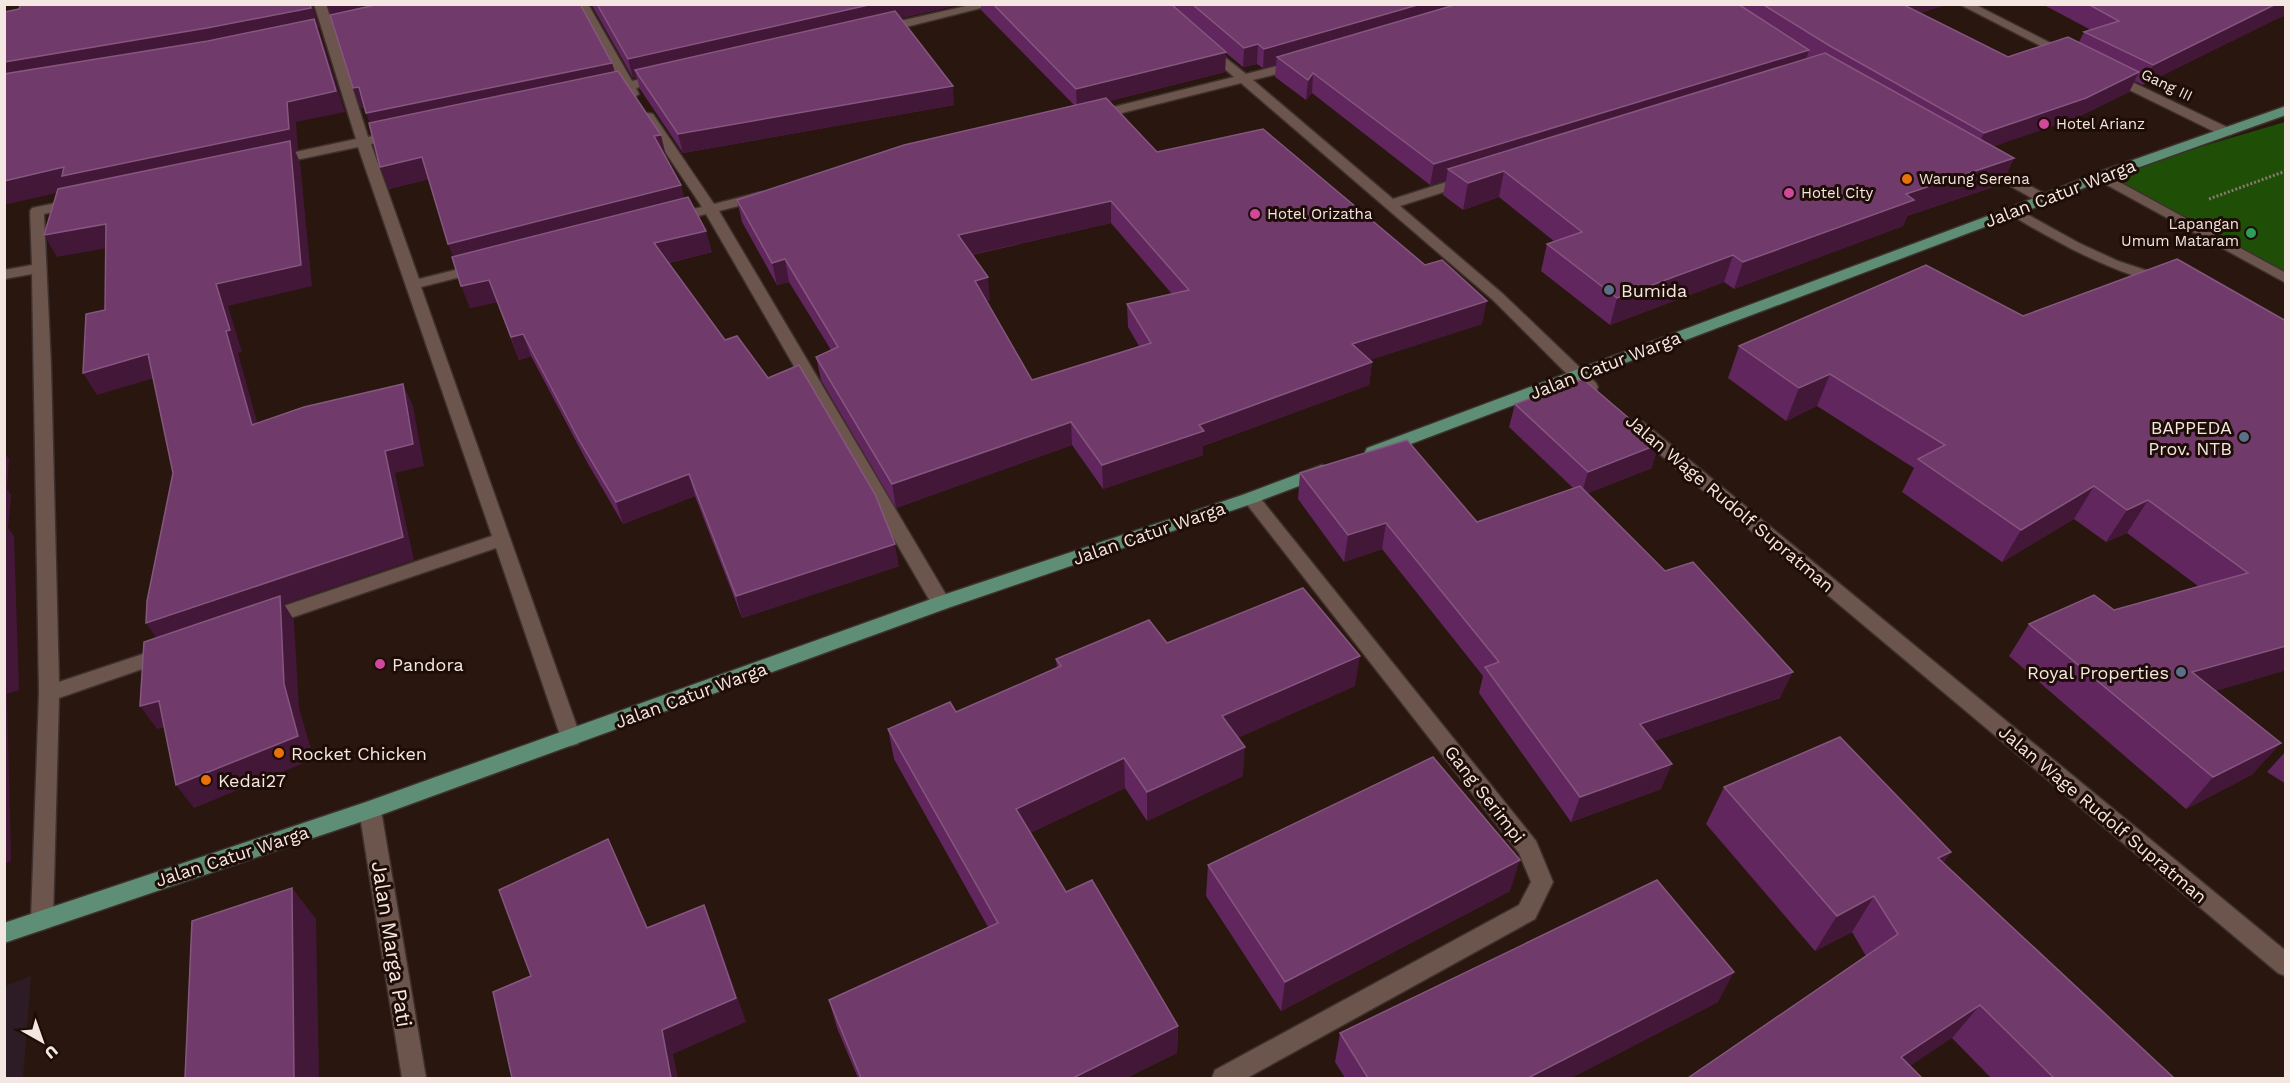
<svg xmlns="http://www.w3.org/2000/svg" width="2290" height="1083" font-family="'Work Sans',sans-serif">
  <rect width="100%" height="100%" fill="#28160f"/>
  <!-- education -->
  <path fill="#2d1c25" d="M 31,976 L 23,1078 L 5,1078 L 5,986 Z"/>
  <!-- green -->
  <path fill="#1f4f06" d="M 2285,122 L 2285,278 L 2101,176 Z"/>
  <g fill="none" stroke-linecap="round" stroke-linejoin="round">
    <!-- minor casing -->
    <g stroke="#3e302e" stroke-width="3">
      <g id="minor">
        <path d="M 314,4 L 326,4 L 368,137 L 395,131 L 402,135 L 400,138 L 371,144 L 419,279 L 479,264 L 486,268 L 484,271 L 421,287 L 581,738 L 578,744 L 571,746 L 564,744 L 561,738 L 496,548 L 267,626 L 260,624 L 258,619 L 260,614 L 492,536 L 358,147 L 272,165 L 265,161 L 272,157 L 356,139 Z"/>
        <path d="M 577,4 L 588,4 L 632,81 L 662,74 L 668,78 L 666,81 L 636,88 L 639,94 L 633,98 L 629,97 L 625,90 L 600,94 L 598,91 L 600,88 L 621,83 Z"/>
        <path d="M 975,4 L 997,4 L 882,33 L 876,29 L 878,26 Z"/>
        <path d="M 1959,4 L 1974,4 L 2074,55 L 2072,58 L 2064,58 Z"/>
        <path d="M 1207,43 L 1246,74 L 1300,60 L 1304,61 L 1304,67 L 1253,80 L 1393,199 L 1462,177 L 1472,177 L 1474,180 L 1472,183 L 1400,206 L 1503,294 L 1596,383 L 1598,387 L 1596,391 L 1584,391 L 1493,300 L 1241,83 L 1094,120 L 1088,116 L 1089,113 L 1234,77 L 1203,50 L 1203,44 Z"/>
        <path d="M 2111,72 L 2231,129 L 2233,132 L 2231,135 L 2221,135 L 2107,79 L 2105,76 L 2107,73 Z"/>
        <path d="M 648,113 L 653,114 L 714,204 L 761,192 L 768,196 L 766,199 L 719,211 L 948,598 L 950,603 L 948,608 L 941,610 L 934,608 L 706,214 L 674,222 L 667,218 L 669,215 L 702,207 L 642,117 Z"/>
        <path d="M 1985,162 L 2049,196 L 2051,199 L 2049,202 L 2039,202 L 1980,169 L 1978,166 Z"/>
        <path d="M 2101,172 L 2286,273 L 2286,283 L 2096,179 L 2094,176 L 2096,173 Z"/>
        <path d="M 75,199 L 80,200 L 82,203 L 80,206 L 44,214 L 51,366 L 59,682 L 164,647 L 171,649 L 174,654 L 171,659 L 59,698 L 53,920 L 50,927 L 42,930 L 34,927 L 31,920 L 39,693 L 32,274 L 4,279 L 4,270 L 32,265 L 30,211 L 32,208 Z"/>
        <path d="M 2014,207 L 2079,243 L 2118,261 L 2166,277 L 2168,280 L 2166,283 C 2156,286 2145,279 2135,276 C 2090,261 2050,238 2009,214 L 2007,211 Z"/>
        <path d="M 1637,421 L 1643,422 L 2286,951 L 2286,976 L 2278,973 L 1631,430 L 1629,426 L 1631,422 Z"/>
        <path d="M 1251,492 L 1257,494 L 1536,841 L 1553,882 L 1535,919 L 1247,1078 L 1212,1078 L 1215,1070 L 1519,905 L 1531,882 L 1519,853 L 1245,502 L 1242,498 L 1245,494 Z"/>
        <path d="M 370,801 L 378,804 L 381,810 L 426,1078 L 402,1078 L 359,810 L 362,804 Z"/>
      </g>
    </g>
    <!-- major casing -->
    <g stroke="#3e302e" stroke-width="3">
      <g id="major">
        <path d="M 2286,106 L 2286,115 L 2106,179 L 2019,214 L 1379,456 L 1367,456 L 1365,452 L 1367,448 L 2009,208 L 2096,173 Z"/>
        <path d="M 1322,465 L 1328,467 L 1331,471 L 1328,475 L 1257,502 L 948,608 L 378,816 L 4,943 L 4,923 L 366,802 L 934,598 L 1245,494 Z"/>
      </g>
    </g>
    <!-- path -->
    <path stroke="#897973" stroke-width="3" stroke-dasharray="2 2" stroke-linecap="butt" d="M 2209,199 L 2286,171"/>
    <!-- minor -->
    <use href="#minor" fill="#6c554d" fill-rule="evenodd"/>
    <!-- major -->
    <use href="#major" fill="#5e8e76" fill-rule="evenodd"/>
  </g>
  <!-- wall -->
  <g fill="#60265d" fill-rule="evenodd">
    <path d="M 327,4 L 615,72 L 666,156 L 665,157 L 684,198 L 712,252 L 669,263 L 725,340 L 899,566 L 742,618 L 695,496 L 623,524 L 587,462 L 531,356 L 519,360 L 497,302 L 470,308 L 429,179 L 389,189 L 370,123 L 364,107 L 361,108 L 353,88 L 331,15 Z"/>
    <path d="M 591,4 L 962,4 L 901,18 L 954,105 L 683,153 L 640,89 L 637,78 L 633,78 Z"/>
    <path d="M 981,4 L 1948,4 L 1920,13 L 2008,57 L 2079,42 L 2084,32 L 2091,30 L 2042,4 L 2286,4 L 2286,15 L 2274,20 L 2143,85 L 2135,81 L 2129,92 L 2076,118 L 1994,146 L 2014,158 L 2002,184 L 1907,216 L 1903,226 L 1734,289 L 1724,282 L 1610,325 L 1541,271 L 1547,244 L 1555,242 L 1499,197 L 1463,210 L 1443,195 L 1446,180 L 1430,185 L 1312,93 L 1306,100 L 1275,77 L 1276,65 L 1263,68 L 1257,64 L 1243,67 L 1226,53 L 1225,72 L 1109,101 L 1157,152 L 1482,324 L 1369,360 L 1372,362 L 1369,385 L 1203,446 L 1203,455 L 1103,489 L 1072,445 L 896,508 L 821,380 L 816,357 L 831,350 L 789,282 L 777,285 L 742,222 L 737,200 L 1074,105 L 981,10 ZM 1111,223 L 1172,294 L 1127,304 L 1128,327 L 1139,346 L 1032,380 L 986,301 L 990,300 L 972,255 Z"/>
    <path d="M 2023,316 L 2286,321 L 2286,670 L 2215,691 L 2253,774 L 2186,809 L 2009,656 L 2029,624 L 2114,610 L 2198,586 L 2127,533 L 2106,542 L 2074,519 L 2002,562 L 1902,492 L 1914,468 L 1817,406 L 1786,421 L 1728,378 L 1739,346 Z"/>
    <path d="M 1515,404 L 1652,468 L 1588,493 L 1780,698 L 1654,741 L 1661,789 L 1571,822 L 1479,693 L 1483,676 L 1382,549 L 1344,562 L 1298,499 L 1300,473 L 1477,522 L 1573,488 L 1509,427 Z"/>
    <path d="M 1167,643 L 1355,686 L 1238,737 L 1243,776 L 1147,821 L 1125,788 L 1030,833 L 1066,892 L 1178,1026 L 1177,1053 L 1126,1078 L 858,1078 L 837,1028 L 829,1000 L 988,927 L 894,759 L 888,729 L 956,712 L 1057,668 L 1056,659 Z"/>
    <path d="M 2286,751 L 2286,784 L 2267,772 Z"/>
    <path d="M 1724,787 L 1944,863 L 2174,1078 L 1991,1078 L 1952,1038 L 1688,1078 L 1866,956 L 1852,932 L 1815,951 L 1706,824 Z"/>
    <path d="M 1208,865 L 1510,891 L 1281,1011 L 1206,896 Z"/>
    <path d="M 1718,1002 L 1571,1078 L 1345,1078 L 1335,1062 L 1340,1033 Z"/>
  </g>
  <!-- shaded-wall -->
  <g fill="#431738">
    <path d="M 312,4 L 319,27 L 318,28 L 322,39 L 345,112 L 296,122 L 298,150 L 295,151 L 300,162 L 312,286 L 228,306 L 242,352 L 238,353 L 264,447 L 252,425 L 226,331 L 70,190 L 4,205 L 4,62 Z"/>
    <path d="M 330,4 L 429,4 L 335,24 L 327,5 Z"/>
    <path d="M 873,4 L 962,4 L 639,77 L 635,70 L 637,78 L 633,78 L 628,59 Z"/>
    <path d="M 1421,4 L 1485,4 L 1277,57 L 1276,65 L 1263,68 L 1264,49 Z"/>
    <path d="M 1899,4 L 1948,4 L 1892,22 Z"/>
    <path d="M 2276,4 L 2286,4 L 2286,15 L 2274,20 L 2143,85 L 2153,65 Z"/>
    <path d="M 1258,44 L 1257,64 L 1243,67 L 1244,48 Z"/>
    <path d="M 1809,50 L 1803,69 L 1448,169 L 1446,180 L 1430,185 L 1434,164 Z"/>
    <path d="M 1226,52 L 1225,72 L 1077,109 L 1076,89 Z"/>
    <path d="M 612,63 L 618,82 L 374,133 L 366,113 Z"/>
    <path d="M 2139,72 L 2129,92 L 2076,118 L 1975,153 L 1984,133 Z"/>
    <path d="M 1313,73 L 1312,93 L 1306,100 L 1308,80 Z"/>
    <path d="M 953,86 L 954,105 L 683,153 L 678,134 Z"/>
    <path d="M 359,87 L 367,107 L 361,108 L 353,88 Z"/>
    <path d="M 661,135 L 666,156 L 659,158 L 654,136 Z"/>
    <path d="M 422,157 L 430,179 L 389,189 L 380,167 Z"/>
    <path d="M 2014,158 L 2002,184 L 1907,216 L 1903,226 L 1734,289 L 1743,262 L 1906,194 Z"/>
    <path d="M 1504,171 L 1499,197 L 1463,210 L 1468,183 Z"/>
    <path d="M 681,185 L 687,208 L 457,267 L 448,244 Z"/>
    <path d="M 1111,201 L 1111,223 L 961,257 L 958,235 Z"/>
    <path d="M 106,224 L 119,246 L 57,257 L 44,235 Z"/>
    <path d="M 706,231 L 712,252 L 660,265 L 654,243 Z"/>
    <path d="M 1733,255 L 1724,282 L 1610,325 L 1617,298 Z"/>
    <path d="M 785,259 L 789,282 L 777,285 L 772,263 Z"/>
    <path d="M 988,277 L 990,300 L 977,304 L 975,281 Z"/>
    <path d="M 489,280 L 497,302 L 470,308 L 461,286 Z"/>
    <path d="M 1487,301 L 1482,324 L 1349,367 L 1352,344 Z"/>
    <path d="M 523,334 L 531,356 L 519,360 L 511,337 Z"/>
    <path d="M 148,354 L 161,376 L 97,395 L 83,373 Z"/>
    <path d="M 1372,362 L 1369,385 L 1203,446 L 1203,455 L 1103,489 L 1102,465 L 1199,425 Z"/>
    <path d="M 1830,374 L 1817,406 L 1786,421 L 1799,388 Z"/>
    <path d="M 403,384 L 413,406 L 424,466 L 395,473 L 414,560 L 284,604 L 294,620 L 299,708 L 314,759 L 194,808 L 176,785 L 161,645 L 146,623 L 385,451 Z"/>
    <path d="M 1071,422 L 1072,445 L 896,508 L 892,484 Z"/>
    <path d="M 1659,444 L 1652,468 L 1581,496 L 1588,472 Z"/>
    <path d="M 4,453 L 9,459 L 7,489 L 11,495 L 8,528 L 14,536 L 19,690 L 7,694 L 11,861 L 4,864 Z"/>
    <path d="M 689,474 L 695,496 L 623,524 L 616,502 Z"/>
    <path d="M 2094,486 L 2074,519 L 2002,562 L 2021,530 Z"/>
    <path d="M 2148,500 L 2127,533 L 2106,542 L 2127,510 Z"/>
    <path d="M 1386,523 L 1382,549 L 1344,562 L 1348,535 Z"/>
    <path d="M 895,544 L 899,566 L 742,618 L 736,596 Z"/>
    <path d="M 2286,646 L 2286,670 L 2168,705 L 2192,672 Z"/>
    <path d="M 1360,656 L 1355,686 L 1220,746 L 1222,716 Z"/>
    <path d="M 1793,672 L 1780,698 L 1631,749 L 1640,724 Z"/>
    <path d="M 159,701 L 176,724 L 157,729 L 140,706 Z"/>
    <path d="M 2281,743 L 2253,774 L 2186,809 L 2213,777 Z"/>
    <path d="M 1245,747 L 1243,776 L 1147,821 L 1147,792 Z"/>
    <path d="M 1124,758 L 1125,788 L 1019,838 L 1016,809 Z"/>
    <path d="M 1672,764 L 1661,789 L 1571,822 L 1580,797 Z"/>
    <path d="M 1951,852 L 1927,888 L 1938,858 Z"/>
    <path d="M 1520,860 L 1510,891 L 1281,1011 L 1285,982 Z"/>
    <path d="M 292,888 L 316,919 L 319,1078 L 294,1078 Z"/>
    <path d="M 1874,896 L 1852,932 L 1815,951 L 1837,916 Z"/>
    <path d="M 704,905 L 714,930 L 746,1022 L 673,1054 L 678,1078 L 671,1078 L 662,1030 Z"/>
    <path d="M 1734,972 L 1718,1002 L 1571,1078 L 1528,1078 Z"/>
    <path d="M 1980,1005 L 1952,1038 L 1892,1078 L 1901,1057 Z"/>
    <path d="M 1178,1026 L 1177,1053 L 1126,1078 L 1073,1078 Z"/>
  </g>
  <!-- building -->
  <g fill="#703b6b" stroke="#85567e" stroke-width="1.5" fill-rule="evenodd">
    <path d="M 21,4 L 310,4 L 311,8 L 207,28 L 4,62 L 4,12 L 19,9 Z"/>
    <path d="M 380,4 L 580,4 L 612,63 L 366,113 L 359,87 L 353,88 L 330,15 Z"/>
    <path d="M 597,4 L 873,4 L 628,59 Z"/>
    <path d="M 993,4 L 1171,4 L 1226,52 L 1076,89 Z"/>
    <path d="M 1192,4 L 1421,4 L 1264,49 L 1258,44 L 1244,48 Z"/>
    <path d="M 1458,4 L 1738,4 L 1809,50 L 1434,164 L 1313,73 L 1308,80 L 1277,57 Z"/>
    <path d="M 1762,4 L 1902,4 L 2008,57 L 2068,37 L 2139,72 L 2086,98 L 1984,133 L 1830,46 Z"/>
    <path d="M 2088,4 L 2276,4 L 2153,65 L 2084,32 L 2119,21 Z"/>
    <path d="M 895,11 L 953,86 L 678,134 L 635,70 Z"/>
    <path d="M 314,19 L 336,91 L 287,102 L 289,129 L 62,176 L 64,167 L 4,181 L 4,74 L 208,41 Z"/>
    <path d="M 1825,53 L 2014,158 L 1906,194 L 1914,200 L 1743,262 L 1733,255 L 1617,298 L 1547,244 L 1582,232 L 1504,171 L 1468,183 L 1448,169 Z"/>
    <path d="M 618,71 L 661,135 L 654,136 L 681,185 L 448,244 L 422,157 L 380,167 L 369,123 Z"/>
    <path d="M 1106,98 L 1157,152 L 1263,129 L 1425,265 L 1442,260 L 1487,301 L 1352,344 L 1372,362 L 1199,425 L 1204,431 L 1102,465 L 1071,422 L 892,484 L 816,357 L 838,347 L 785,259 L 772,263 L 737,200 L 904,145 ZM 1111,201 L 1189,290 L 1127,304 L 1151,343 L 1032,380 L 975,281 L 988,277 L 958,235 Z"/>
    <path d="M 290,141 L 301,265 L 216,284 L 230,330 L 226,331 L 252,425 L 304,407 L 403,384 L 413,444 L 385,451 L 403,537 L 146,623 L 147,601 L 173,473 L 148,354 L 83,373 L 86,314 L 105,310 L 106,224 L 44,235 L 58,189 Z"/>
    <path d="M 688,197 L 706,231 L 654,243 L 725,340 L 737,336 L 768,378 L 799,365 L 875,494 L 895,544 L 736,596 L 689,474 L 616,502 L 579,440 L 523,334 L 511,337 L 489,280 L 461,286 L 452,257 Z"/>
    <path d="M 2177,259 L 2286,321 L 2286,646 L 2192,672 L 2281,743 L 2213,777 L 2029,624 L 2094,595 L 2114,610 L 2248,573 L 2148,500 L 2127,510 L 2094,486 L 2021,530 L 1918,459 L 1945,445 L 1830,374 L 1799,388 L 1739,346 L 1926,265 L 2023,316 Z"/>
    <path d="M 1583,379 L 1659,444 L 1588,472 L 1515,404 Z"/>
    <path d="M 1407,440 L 1477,522 L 1580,486 L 1665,571 L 1693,562 L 1793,672 L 1640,724 L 1672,764 L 1580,797 L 1485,667 L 1499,662 L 1386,523 L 1348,535 L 1300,473 Z"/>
    <path d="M 1303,588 L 1360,656 L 1222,716 L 1245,747 L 1147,792 L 1124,758 L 1016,809 L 1066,892 L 1092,880 L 1178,1026 L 1073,1078 L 861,1078 L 829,1000 L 998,923 L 888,729 L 950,702 L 956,712 L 1061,666 L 1056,659 L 1149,620 L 1167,643 Z"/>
    <path d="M 280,596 L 284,684 L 298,736 L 176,785 L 159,701 L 140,706 L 144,642 Z"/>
    <path d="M 1840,737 L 1951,852 L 1938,858 L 2174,1078 L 2054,1078 L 1980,1005 L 1901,1057 L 1922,1078 L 1688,1078 L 1898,934 L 1874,896 L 1837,916 L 1724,787 Z"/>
    <path d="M 1433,757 L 1520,860 L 1285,982 L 1208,865 Z"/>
    <path d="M 608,839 L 647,928 L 704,905 L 736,998 L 662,1030 L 671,1078 L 512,1078 L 493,992 L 531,976 L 499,890 Z"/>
    <path d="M 1657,880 L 1734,972 L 1528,1078 L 1368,1078 L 1340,1033 Z"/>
    <path d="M 292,888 L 294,1078 L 185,1078 L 192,921 Z"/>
  </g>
  <!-- markers -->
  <g fill="#d1479c" stroke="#1e0d07" stroke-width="2">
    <circle cx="2044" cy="124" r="6"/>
    <circle cx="1789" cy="193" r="6"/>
    <circle cx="1255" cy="214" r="6"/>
    <circle cx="380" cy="664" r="6"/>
  </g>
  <g fill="#e8710a" stroke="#1e0d07" stroke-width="2">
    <circle cx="1907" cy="179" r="6"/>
    <circle cx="279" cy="753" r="6"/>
    <circle cx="206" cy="780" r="6"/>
  </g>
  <circle fill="#2e9e5b" stroke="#1e0d07" stroke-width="2" cx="2251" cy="233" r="6"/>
  <g fill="#5c6f8a" stroke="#1e0d07" stroke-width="2">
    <circle cx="1609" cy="290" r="6"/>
    <circle cx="2244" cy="437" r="6"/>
    <circle cx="2181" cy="672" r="6"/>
  </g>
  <g text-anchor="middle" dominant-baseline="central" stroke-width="6" stroke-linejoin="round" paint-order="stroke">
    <!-- far-street labels -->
    <g font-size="15" fill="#f4e6e1" stroke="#1e0d07">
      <text transform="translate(2167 85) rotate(26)">Gang III</text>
    </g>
    <!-- far-poi labels -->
    <g font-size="15" fill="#f4e6e1" stroke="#1e0d07" text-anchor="start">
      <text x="2056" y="124">Hotel Arianz</text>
      <text x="1919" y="179">Warung Serena</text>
      <text x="1801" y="193">Hotel City</text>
      <text x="1267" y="214">Hotel Orizatha</text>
      <text x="2239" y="224" text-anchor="end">Lapangan<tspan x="2239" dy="17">Umum Mataram</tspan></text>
    </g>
    <!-- street labels -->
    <g font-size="18" fill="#f4e6e1" stroke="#1e0d07">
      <text transform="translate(2060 193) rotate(-21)">Jalan Catur Warga</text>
      <text transform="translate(1605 365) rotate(-21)">Jalan Catur Warga</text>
      <text transform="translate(1730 503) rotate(40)">Jalan Wage Rudolf Supratman</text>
      <text transform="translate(1149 533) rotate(-19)">Jalan Catur Warga</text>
      <text transform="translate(691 695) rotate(-20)">Jalan Catur Warga</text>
      <text transform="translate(1485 794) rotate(52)">Gang Serimpi</text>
      <text transform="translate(2103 814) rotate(40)">Jalan Wage Rudolf Supratman</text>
      <text transform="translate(232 856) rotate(-18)">Jalan Catur Warga</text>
    </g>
    <!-- poi labels -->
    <g font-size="18" fill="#f4e6e1" stroke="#1e0d07" text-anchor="start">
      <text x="1621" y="290">Bumida</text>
      <text x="2232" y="427" text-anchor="end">BAPPEDA<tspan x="2232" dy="21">Prov. NTB</tspan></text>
      <text x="392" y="664">Pandora</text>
      <text x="2169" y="672" text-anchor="end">Royal Properties</text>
      <text x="291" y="753">Rocket Chicken</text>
      <text x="218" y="780">Kedai27</text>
    </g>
    <!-- near-street labels -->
    <g font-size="21" fill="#f4e6e1" stroke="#1e0d07">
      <text transform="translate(392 944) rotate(81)">Jalan Marga Pati</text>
    </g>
  </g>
  <!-- border -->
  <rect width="2290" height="1083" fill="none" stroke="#f4e6e1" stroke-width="12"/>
  <!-- north arrow -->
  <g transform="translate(42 1041) rotate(140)" stroke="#1e0d07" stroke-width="4.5" paint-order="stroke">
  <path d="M0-4.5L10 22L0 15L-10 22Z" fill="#f4e6e1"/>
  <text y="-9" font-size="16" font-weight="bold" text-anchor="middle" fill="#f4e6e1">U</text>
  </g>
</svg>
